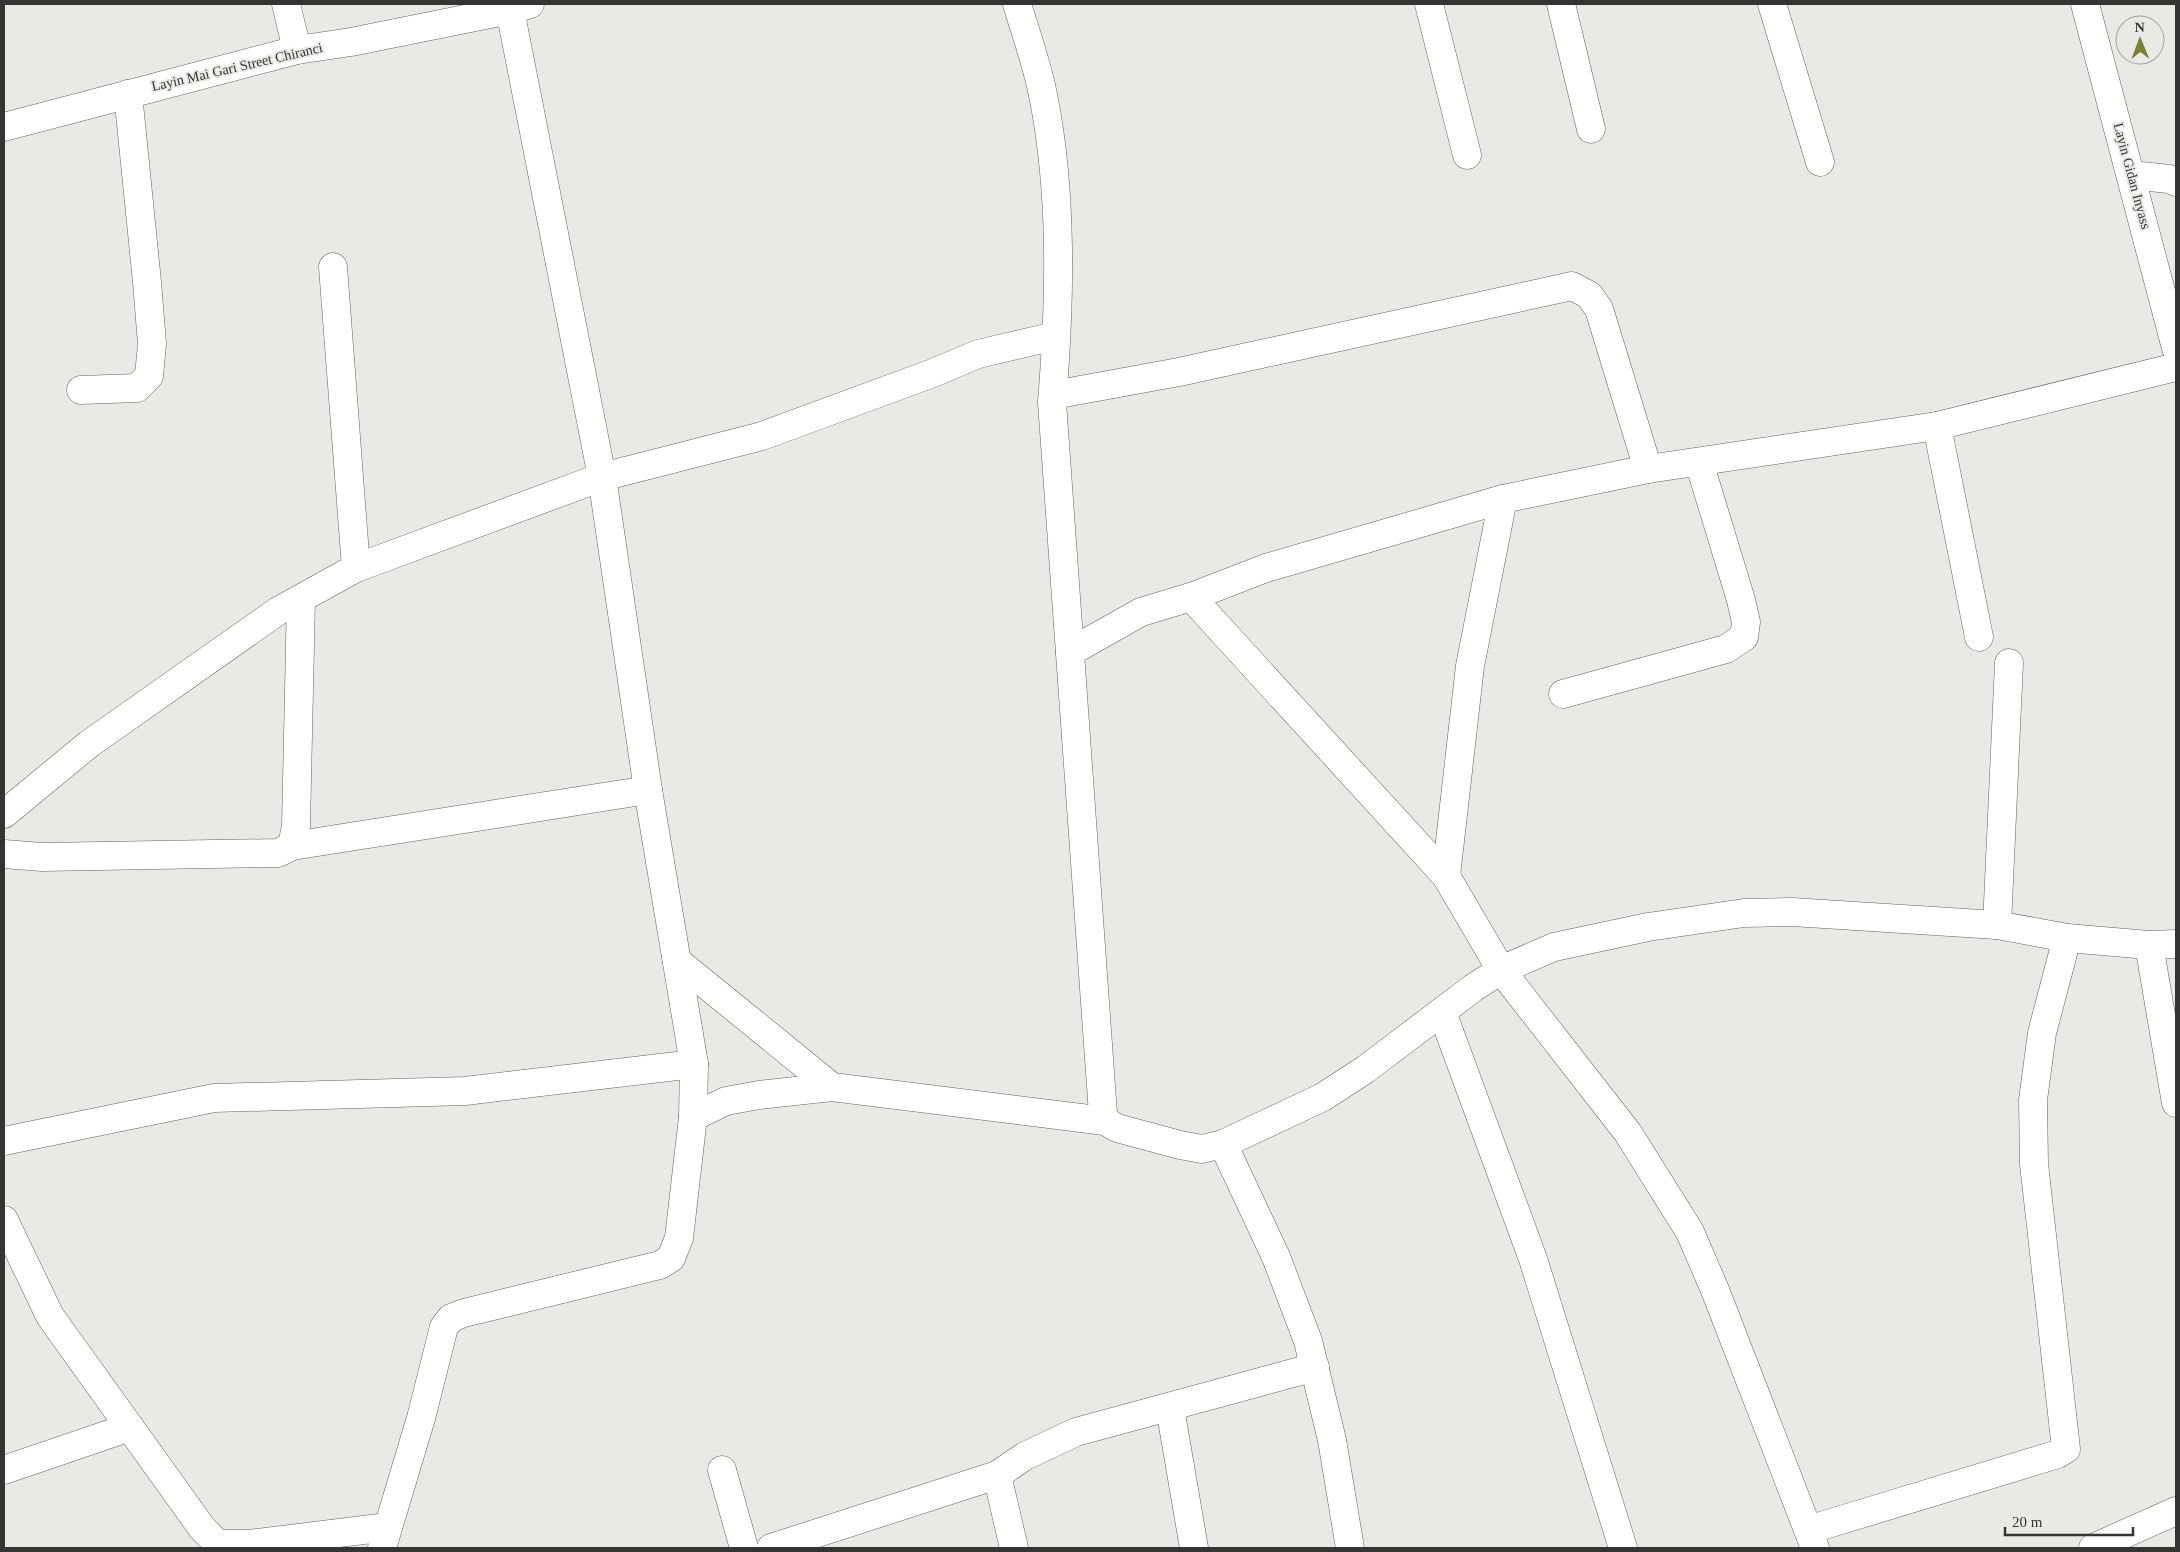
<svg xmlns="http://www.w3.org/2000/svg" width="2180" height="1552" font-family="'Times New Roman',serif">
  <rect width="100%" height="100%" fill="#e9eae5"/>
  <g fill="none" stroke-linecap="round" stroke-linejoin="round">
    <!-- minor casing -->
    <g stroke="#62635f" stroke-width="29">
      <g id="minor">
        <path d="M 286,4 L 297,50"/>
        <path d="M 1017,4 C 1026,34 1037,64 1043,95 C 1063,193 1060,303 1052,402 L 1103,1114 L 1105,1121"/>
        <path d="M 1429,4 L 1467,155"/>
        <path d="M 1561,4 L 1591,129"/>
        <path d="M 1772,4 L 1820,162"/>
        <path d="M 2085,4 L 2176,348"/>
        <path d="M 4,127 L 297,50 L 351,42 L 510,10 L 530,4"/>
        <path d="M 2131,175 L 2169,179 L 2176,182"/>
        <path d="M 333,267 L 356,568"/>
        <path d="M 81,390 L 137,388 L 149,376 L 152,344 L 147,282 L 128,94"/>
        <path d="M 1053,395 L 1179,372 L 1572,286 L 1589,295 L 1599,309 L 1648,469"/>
        <path d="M 1937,426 L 1979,637"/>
        <path d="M 1191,597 L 1446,876 L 1501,970 L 1628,1133 L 1690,1232 L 1715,1290 L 1815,1548"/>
        <path d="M 1070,652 L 1141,612 L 1191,597 L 1266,568 L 1503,499 L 1648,469 L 1937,426 L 2176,367"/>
        <path d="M 1563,694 L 1726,649 L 1744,637 L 1746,622 L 1741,600 L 1699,462"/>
        <path d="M 4,814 L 89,744 L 278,611 L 356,568 L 602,477 L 762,436 L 933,373 L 978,354 L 1055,336"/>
        <path d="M 292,846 L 648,790"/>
        <path d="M 4,854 L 42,857 L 278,853 L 292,846 L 296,826 L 301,599"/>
        <path d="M 1446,876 L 1470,666 L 1503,499"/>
        <path d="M 1997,925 L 2009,663"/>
        <path d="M 2149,945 L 2176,1103"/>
        <path d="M 677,961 L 832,1087"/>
        <path d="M 1442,1012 L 1533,1259 L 1623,1548"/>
        <path d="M 693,1117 L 726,1101 L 759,1095 L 832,1087 L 1105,1121 L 1117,1128 L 1180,1145 L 1202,1149 L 1223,1144 L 1323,1097 L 1366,1069 L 1473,988 L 1501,970 L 1554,947 L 1648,927 L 1744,913 L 1792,912 L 1997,925 L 2067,938 L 2149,945 L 2176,944"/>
        <path d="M 4,1141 L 214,1098 L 465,1091 L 694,1064"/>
        <path d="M 1223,1144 L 1276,1257 L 1308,1341 L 1332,1440 L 1350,1548"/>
        <path d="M 4,1220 L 50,1316 L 202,1528 L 218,1544 L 249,1544 L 388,1527"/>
        <path d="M 1170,1408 L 1194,1548"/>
        <path d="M 4,1470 L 130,1427"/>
        <path d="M 722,1470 L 744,1548"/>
        <path d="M 997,1475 L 1014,1548"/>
        <path d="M 1808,1530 L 2058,1454 L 2066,1449 L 2034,1164 L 2033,1100 L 2042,1033 L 2067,938"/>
        <path d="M 382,1548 L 421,1418 L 444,1327 L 451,1318 L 464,1313 L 660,1265 L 671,1258 L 679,1238 L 693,1117 L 694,1064 L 648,790 L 602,477 L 510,10"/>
        <path d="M 771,1548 L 997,1475 L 1025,1456 L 1076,1432 L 1315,1367"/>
        <path d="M 2093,1548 L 2176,1511"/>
      </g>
    </g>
    <!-- minor -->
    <use href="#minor" stroke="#fff" stroke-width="28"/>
  </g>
  <g text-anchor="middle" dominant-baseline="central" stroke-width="4" stroke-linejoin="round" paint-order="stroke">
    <!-- street labels -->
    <g font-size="14" fill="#343533" stroke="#e9eae5">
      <text transform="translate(237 67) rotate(-13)">Layin Mai Gari Street Chiranci</text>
      <text transform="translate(2132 176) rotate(75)">Layin Gidan Inyass</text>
    </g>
  </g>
  <!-- border -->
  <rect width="2180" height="1552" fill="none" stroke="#343533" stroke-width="10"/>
  <!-- north arrow -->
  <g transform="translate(2140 40) rotate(359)"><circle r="24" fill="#e9eae5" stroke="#a1a29e"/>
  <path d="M0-4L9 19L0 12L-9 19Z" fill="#778330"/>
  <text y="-8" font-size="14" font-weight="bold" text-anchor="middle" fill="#343533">N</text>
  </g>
  <!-- scale -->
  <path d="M2005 1527v8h128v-8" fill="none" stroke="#343533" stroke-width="2.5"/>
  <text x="2012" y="1527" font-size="15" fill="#343533" stroke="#e9eae5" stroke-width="4" paint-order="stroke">20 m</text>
</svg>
